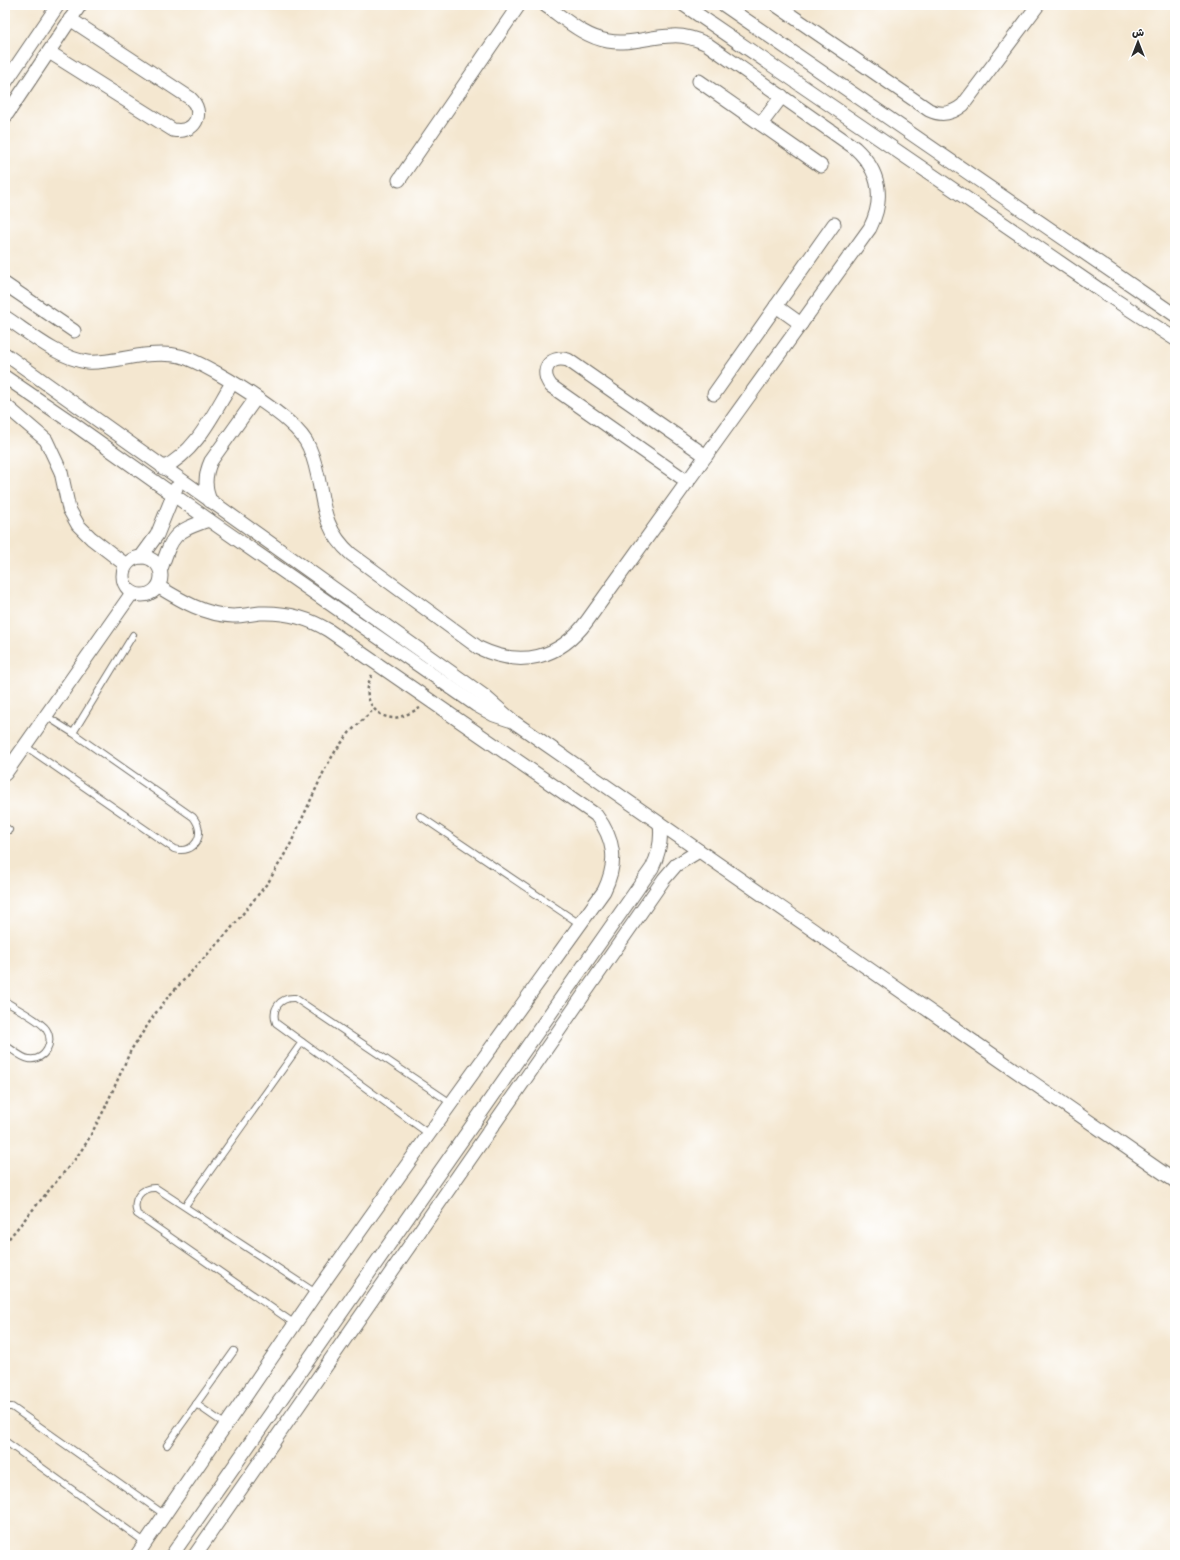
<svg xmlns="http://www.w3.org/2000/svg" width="1180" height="1560" font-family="Delius,'Playpen Sans Arabic',sans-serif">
  <rect width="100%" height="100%" fill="#fff"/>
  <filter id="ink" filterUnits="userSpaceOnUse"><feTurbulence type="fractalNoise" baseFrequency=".025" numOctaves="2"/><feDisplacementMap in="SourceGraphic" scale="8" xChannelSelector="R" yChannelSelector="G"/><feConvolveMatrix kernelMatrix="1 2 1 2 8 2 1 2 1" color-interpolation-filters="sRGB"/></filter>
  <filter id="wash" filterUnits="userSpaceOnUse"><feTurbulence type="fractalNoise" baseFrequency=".012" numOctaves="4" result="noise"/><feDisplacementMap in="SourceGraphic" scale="16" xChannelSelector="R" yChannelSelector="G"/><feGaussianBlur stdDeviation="0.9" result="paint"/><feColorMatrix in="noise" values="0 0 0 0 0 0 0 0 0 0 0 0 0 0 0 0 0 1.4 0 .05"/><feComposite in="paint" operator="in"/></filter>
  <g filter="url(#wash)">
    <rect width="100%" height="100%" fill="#f4e7d0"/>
  </g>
  <g filter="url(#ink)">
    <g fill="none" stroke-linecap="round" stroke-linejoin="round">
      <!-- service casing -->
      <g stroke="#716d65" stroke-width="8">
        <g id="service">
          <path d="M 73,733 L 133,635"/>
          <path d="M 25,746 L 174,849 C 195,855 207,834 193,817 L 73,733 L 46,716"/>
          <path d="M 420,816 L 580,924"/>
          <path d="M 5,827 L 9,830"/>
          <path d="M 5,1001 C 15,1008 40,1020 46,1029 C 55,1042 45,1061 29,1059 C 21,1058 12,1049 5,1045"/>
          <path d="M 429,1134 L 276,1023 C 271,1009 280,997 295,998 L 451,1103"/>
          <path d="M 185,1206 L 302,1042"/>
          <path d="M 295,1324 L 137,1214 C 132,1199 141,1187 156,1188 L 316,1293"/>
          <path d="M 196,1404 L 226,1425"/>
          <path d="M 5,1407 L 12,1407 L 165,1515"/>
          <path d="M 5,1441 L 146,1543"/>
          <path d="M 167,1445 L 234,1351"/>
        </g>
      </g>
      <!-- minor casing -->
      <g stroke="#716d65" stroke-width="15">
        <g id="minor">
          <path d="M 684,5 L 1103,292 L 1175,339"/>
          <path d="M 724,5 L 1175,315"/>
          <path d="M 776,5 L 929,110 C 941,116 952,114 963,105 L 1038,5"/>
          <path d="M 49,52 L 173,130 C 195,134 206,113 190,98 L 70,19"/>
          <path d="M 699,81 L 821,166"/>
          <path d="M 5,83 L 58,5"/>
          <path d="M 5,117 L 80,5"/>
          <path d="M 761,124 L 782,96"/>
          <path d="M 399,180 L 519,5"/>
          <path d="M 5,284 L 74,331"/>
          <path d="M 776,306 L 801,324"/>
          <path d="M 5,317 C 28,332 58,358 87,362 C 101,364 128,357 144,355 C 156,354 168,353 180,356 C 199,361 240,386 257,398 C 274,410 301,428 309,447 C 327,487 314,521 351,554 L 479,648 C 521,668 559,659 587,621 L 870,228 C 885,198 880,171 855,148 L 707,44 C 696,39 684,35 672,36 C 650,36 630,45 608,41 C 584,37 565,19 545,5"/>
          <path d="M 5,354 L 483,695 L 514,722 L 964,1035 L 1175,1181"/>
          <path d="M 5,377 L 68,420 L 209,520 L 476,705 L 494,715 L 509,720"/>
          <path d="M 714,394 L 834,224"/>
          <path d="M 5,405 L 46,440 L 61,472 L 69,509 L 78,525 L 91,538 L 126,565"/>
          <path d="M 163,468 C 197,451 213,414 232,383"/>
          <path d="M 688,482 L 551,386 C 539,371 549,355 568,360 L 706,456"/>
          <path d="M 210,501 C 204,487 205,474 211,461 L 256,398"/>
          <circle cx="142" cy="576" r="19"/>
          <path d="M 141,557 L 157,535 L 176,488"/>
          <path d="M 161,569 C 172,536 174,531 209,520"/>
          <path d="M 5,774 L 132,593"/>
          <path d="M 137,1555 L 316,1293 L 429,1134 L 604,891 C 618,862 615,840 596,815 L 328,630 C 307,617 285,612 260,613 C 251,614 242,616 233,616 C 205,615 182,601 159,587"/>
          <path d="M 172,1555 L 652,868 C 659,854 662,840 660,824"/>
          <path d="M 195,1555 L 664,879 L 676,865 L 699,851"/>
        </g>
      </g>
      <!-- path -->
      <g stroke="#716d65" stroke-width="2.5" stroke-dasharray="3 3" stroke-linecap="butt">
        <path d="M 372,675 C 370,679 368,683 368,687 C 365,703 378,718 394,718 C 403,717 412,712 420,708"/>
        <path d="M 5,1243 L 76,1158 L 87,1142 L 104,1110 L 131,1050 L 155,1014 L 168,997 L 229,931 L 269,881 L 290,845 L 325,769 L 336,750 L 350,732 L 374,709"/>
      </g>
      <!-- service -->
      <use href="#service" stroke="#fff" stroke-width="6"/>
      <!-- minor -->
      <use href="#minor" stroke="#fff" stroke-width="13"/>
    </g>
  </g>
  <!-- margin -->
  <rect width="1180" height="1560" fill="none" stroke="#fff" stroke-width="20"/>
  <!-- north arrow -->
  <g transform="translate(1138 42)" stroke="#ffffff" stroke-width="3" paint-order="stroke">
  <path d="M0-3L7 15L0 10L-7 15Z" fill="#2b2b2b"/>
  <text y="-6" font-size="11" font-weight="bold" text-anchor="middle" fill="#2b2b2b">ش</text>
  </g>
</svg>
